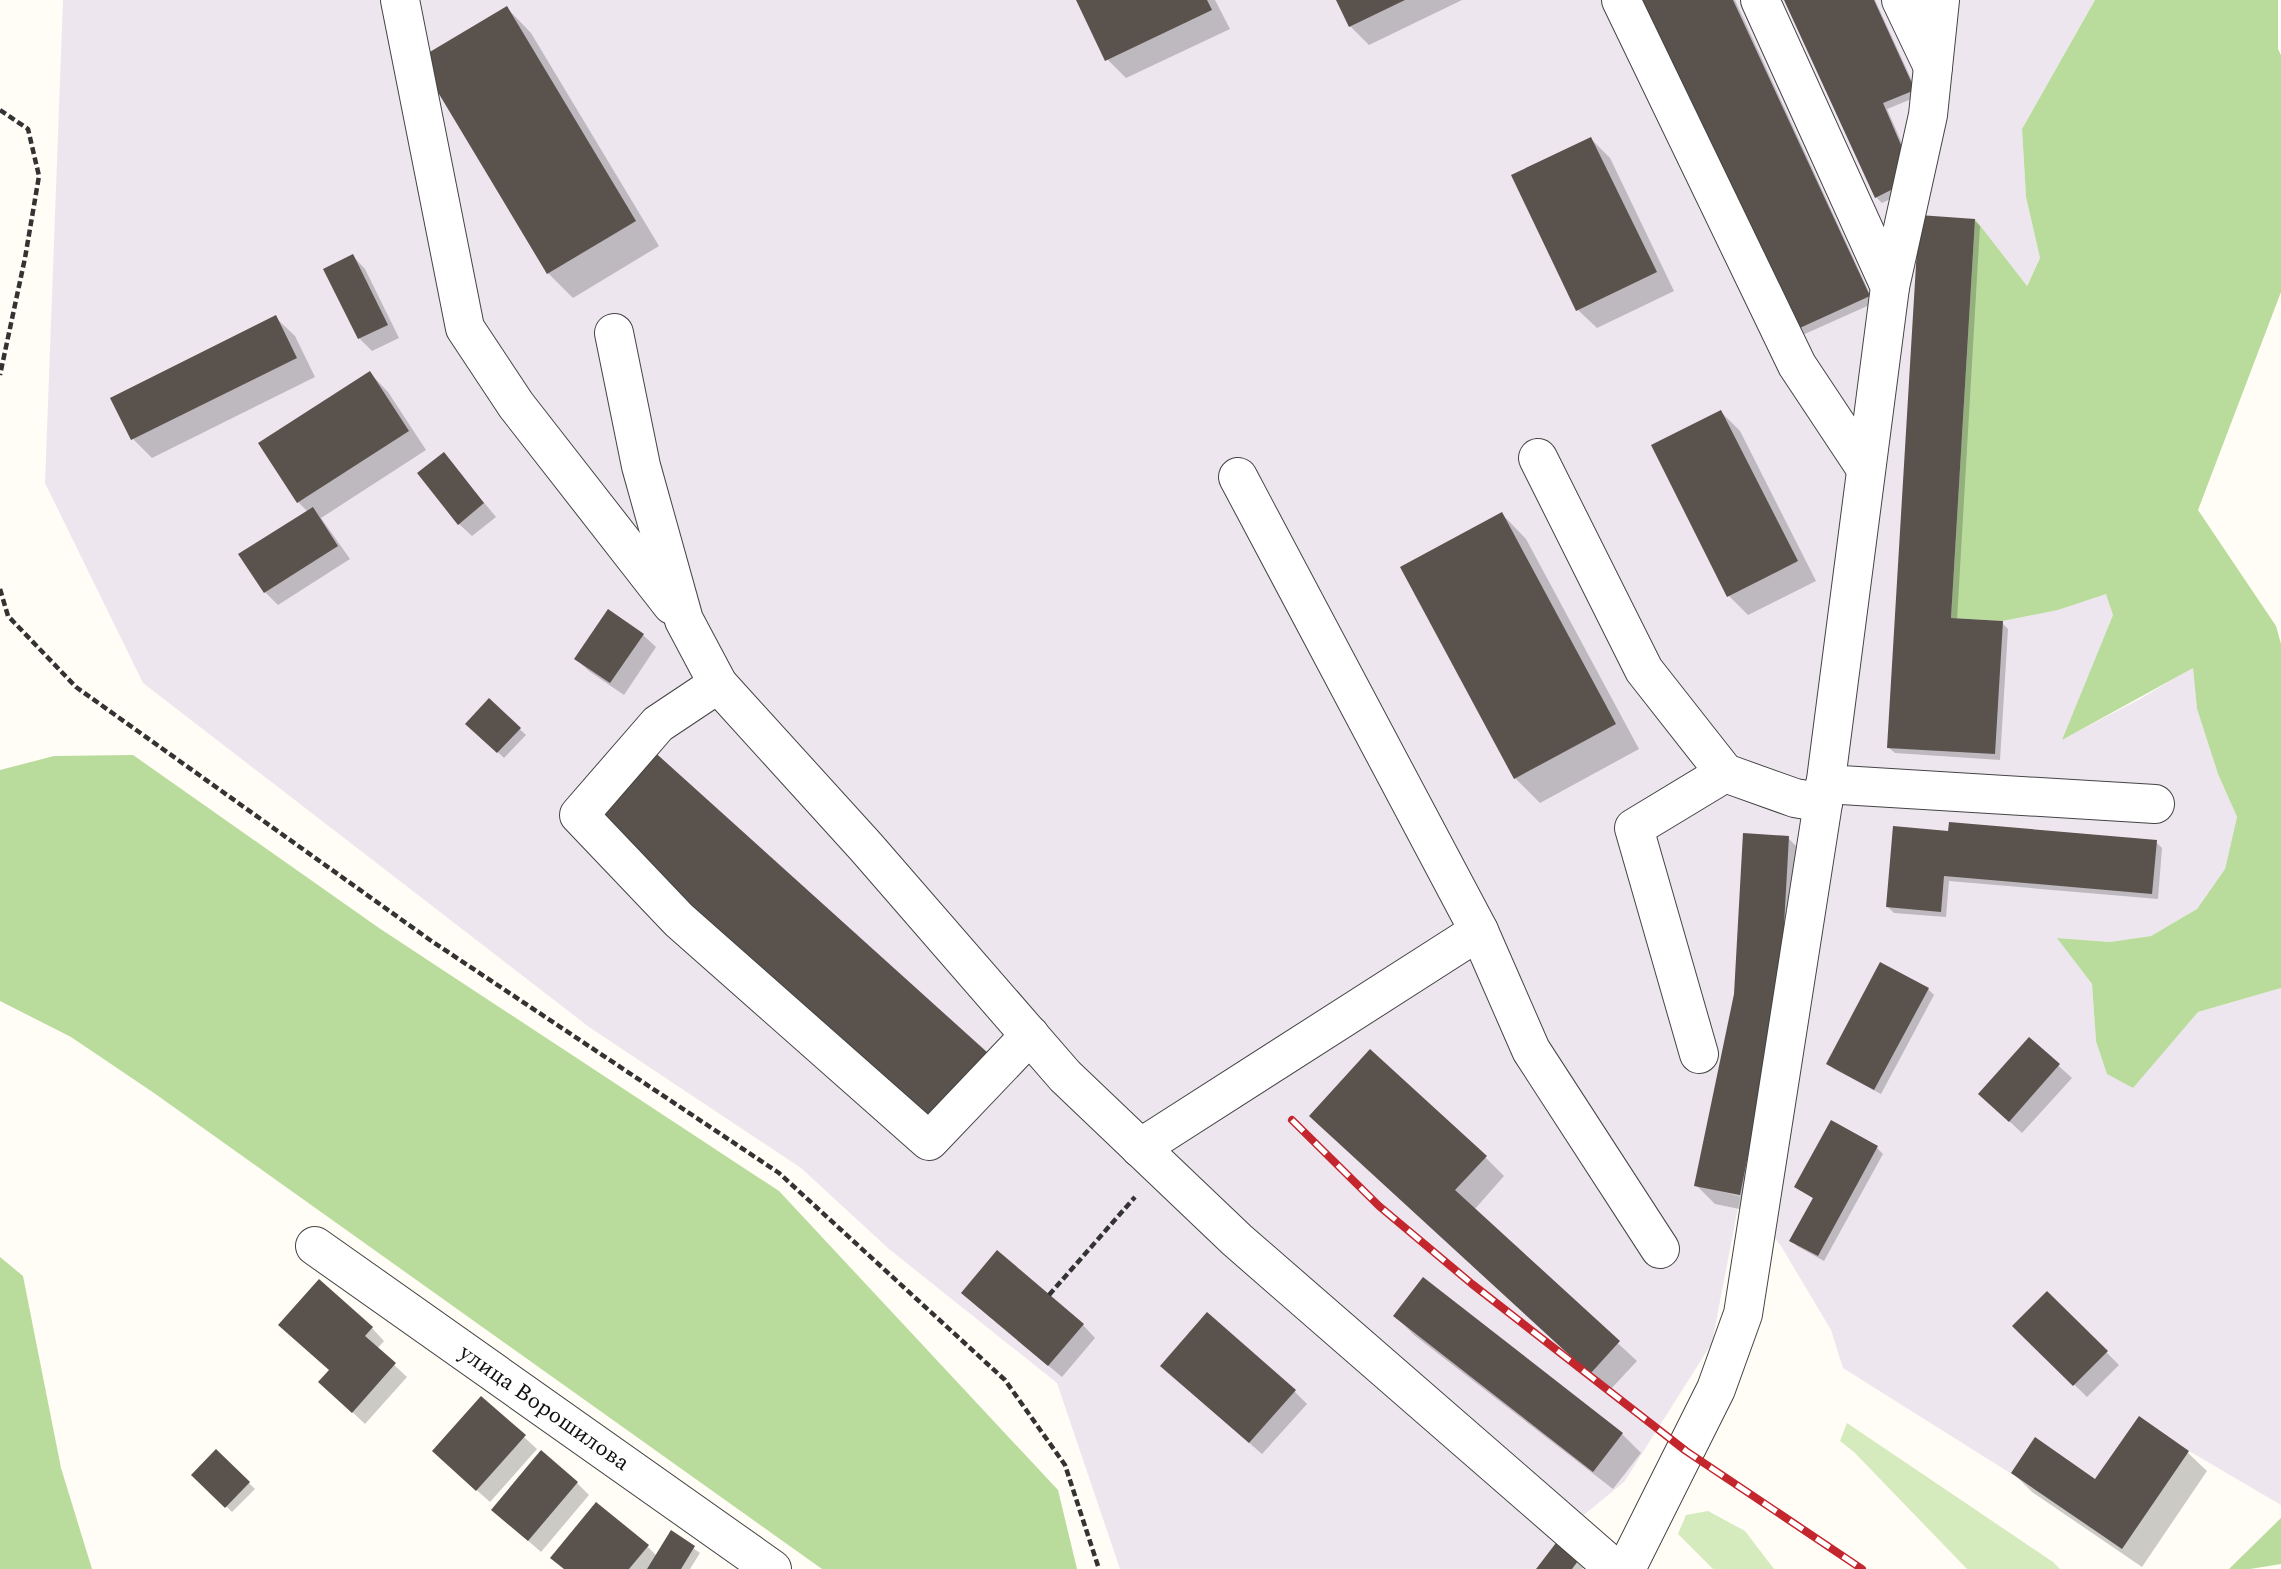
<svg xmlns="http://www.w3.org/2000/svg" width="2281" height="1569" font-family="Spectral,serif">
  <rect width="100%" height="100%" fill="#fffdf5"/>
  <!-- industrial -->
  <path fill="#eee6ef" d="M 63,0 L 2095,0 L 2022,129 L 2026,197 L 2040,258 L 2026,287 L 1975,220 L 1951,617 L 2003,621 L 2058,610 L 2106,593 L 2113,615 L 2063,739 L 2140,699 L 2193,667 L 2197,709 L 2218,774 L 2237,817 L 2225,869 L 2197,909 L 2151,936 L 2110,942 L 2058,938 L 2092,984 L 2096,1041 L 2132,1088 L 2198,1012 L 2281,988 L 2281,1505 L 2189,1451 L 2122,1549 L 2010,1473 L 1843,1368 L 1831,1330 L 1781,1246 L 1740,1195 L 1717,1190 L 1740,1197 L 1712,1343 L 1624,1482 L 1567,1529 L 1536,1569 L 1120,1569 L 1057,1383 L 889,1249 L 801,1168 L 589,1027 L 143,683 L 45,483 Z"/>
  <!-- green -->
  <g fill="#d5ebbd">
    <path d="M 1847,1423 L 2053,1562 L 2060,1569 L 1967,1569 L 1854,1452 L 1840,1441 Z"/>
    <path d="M 1708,1511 L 1745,1531 L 1774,1569 L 1713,1569 L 1678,1534 L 1686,1515 Z"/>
  </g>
  <!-- forest -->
  <g fill="#b9dc9c">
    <path d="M 2095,0 L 2278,0 L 2278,49 L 2281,55 L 2281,292 L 2198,510 L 2276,626 L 2281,644 L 2281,988 L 2198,1012 L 2133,1088 L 2107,1074 L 2096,1041 L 2092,984 L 2057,938 L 2110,942 L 2151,936 L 2197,909 L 2225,869 L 2237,817 L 2218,774 L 2197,709 L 2193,668 L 2062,740 L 2113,615 L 2106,594 L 2058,610 L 2003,621 L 1951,618 L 1975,219 L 2027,286 L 2040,258 L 2026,197 L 2022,129 Z"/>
    <path d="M 133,755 L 379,928 L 779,1191 L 1058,1490 L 1077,1569 L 822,1569 L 154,1093 L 71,1037 L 0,1001 L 0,770 L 54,756 Z"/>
    <path d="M 0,1257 L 23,1276 L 61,1468 L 92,1569 L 0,1569 Z"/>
    <path d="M 2281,1518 L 2281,1564 L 2250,1569 L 2229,1569 Z"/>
  </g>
  <!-- shadow -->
  <g fill="#0003">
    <path d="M 1078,0 L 1215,0 L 1230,29 L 1126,78 L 1107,59 Z"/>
    <path d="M 1338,0 L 1462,0 L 1369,45 L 1350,26 Z"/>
    <path d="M 1639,0 L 1735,0 L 1874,303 L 1798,337 Z"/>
    <path d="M 1786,0 L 1875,0 L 1919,96 L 1887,109 L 1909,159 L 1903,193 L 1882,203 L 1876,197 Z"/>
    <path d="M 507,8 L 531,33 L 659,246 L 573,298 L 548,273 Z"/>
    <path d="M 1591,139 L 1610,158 L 1674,291 L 1597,328 L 1578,310 Z"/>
    <path d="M 1974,220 L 1980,226 L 1957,620 L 2002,623 L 2008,629 L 2000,760 L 1895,753 L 1889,748 Z"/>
    <path d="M 353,256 L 365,269 L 399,338 L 372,351 L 359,338 Z"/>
    <path d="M 276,318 L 295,336 L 315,377 L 152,458 L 133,439 Z"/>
    <path d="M 370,373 L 388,392 L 426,450 L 321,518 L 350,559 L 278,605 L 265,592 L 241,554 L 308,512 L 298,502 Z"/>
    <path d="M 1721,412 L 1740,431 L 1816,581 L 1748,615 L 1729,596 Z"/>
    <path d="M 444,455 L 496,517 L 472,536 L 459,524 Z"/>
    <path d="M 1502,514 L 1526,539 L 1639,749 L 1540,803 L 1515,778 Z"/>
    <path d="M 643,635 L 656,647 L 624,695 L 589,671 L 576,659 Z"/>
    <path d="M 489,701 L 526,735 L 504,758 L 468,723 Z"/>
    <path d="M 1950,832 L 2156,842 L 2162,848 L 2158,899 L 1949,881 L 1946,917 L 1894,913 L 1888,907 Z"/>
    <path d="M 1788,838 L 1801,851 L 1759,1213 L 1715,1204 L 1696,1185 Z"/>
    <path d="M 1928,989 L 1934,995 L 1881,1094 L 1834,1069 L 1828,1063 Z"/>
    <path d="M 2030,1040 L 2072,1078 L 2022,1133 L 1993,1106 Z"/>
    <path d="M 1832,1123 L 1877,1148 L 1883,1154 L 1824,1261 L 1797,1246 L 1791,1240 L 1814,1199 L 1797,1187 Z"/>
    <path d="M 1330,1134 L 1485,1157 L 1504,1176 L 1474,1210 L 1637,1361 L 1609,1391 Z"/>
    <path d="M 1423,1280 L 1622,1434 L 1641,1453 L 1613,1489 L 1414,1335 L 1395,1316 Z"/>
    <path d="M 2047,1293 L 2119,1365 L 2087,1397 L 2014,1326 Z"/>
    <path d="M 976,1305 L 1083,1325 L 1095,1338 L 1062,1377 Z"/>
    <path d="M 372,1328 L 384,1341 L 377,1349 L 407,1377 L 365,1424 L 333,1394 L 331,1371 Z"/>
    <path d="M 1175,1378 L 1294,1391 L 1307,1404 L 1262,1454 Z"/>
    <path d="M 481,1398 L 537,1449 L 490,1502 L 446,1463 Z"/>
    <path d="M 2139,1418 L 2188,1453 L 2207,1471 L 2142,1567 L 2032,1492 L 2013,1473 L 2096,1482 Z"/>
    <path d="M 216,1451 L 255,1489 L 232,1512 L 193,1474 Z"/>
    <path d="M 577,1483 L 589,1495 L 541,1552 L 493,1510 Z"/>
    <path d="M 672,1533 L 700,1553 L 690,1569 L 564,1569 L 552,1557 L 647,1546 L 657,1556 Z"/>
    <path d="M 1580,1558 L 1586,1564 L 1582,1569 L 1538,1569 Z"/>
  </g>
  <!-- building -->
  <g fill="#5a524d">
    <path d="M 1076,0 L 1207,0 L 1212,10 L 1105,61 Z"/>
    <path d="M 1336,0 L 1405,0 L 1349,27 Z"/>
    <path d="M 1637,0 L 1733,0 L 1870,296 L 1791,332 Z"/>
    <path d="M 1784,0 L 1874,0 L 1915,90 L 1883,103 L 1904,152 L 1897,187 L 1875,198 Z"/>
    <path d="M 507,6 L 636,221 L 547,274 L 418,59 Z"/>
    <path d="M 1591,137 L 1657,272 L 1576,311 L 1511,175 Z"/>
    <path d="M 1919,215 L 1975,219 L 1951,618 L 2003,621 L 1995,754 L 1887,748 Z"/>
    <path d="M 353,254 L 388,325 L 358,339 L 323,269 Z"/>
    <path d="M 276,315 L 297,358 L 131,440 L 110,398 Z"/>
    <path d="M 370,371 L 409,431 L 297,503 L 258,443 Z"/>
    <path d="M 1721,410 L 1798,561 L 1727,597 L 1651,445 Z"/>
    <path d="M 444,452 L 484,503 L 458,525 L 417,473 Z"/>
    <path d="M 313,507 L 338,546 L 264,593 L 238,554 Z"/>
    <path d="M 1502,512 L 1616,724 L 1514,779 L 1400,567 Z"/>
    <path d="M 608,609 L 644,634 L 610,683 L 574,659 Z"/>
    <path d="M 489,698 L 521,728 L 497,753 L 465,724 Z"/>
    <path d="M 649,747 L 988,1053 L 923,1124 L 584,819 Z"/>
    <path d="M 1949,822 L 2157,840 L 2152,894 L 1944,876 L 1941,912 L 1886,907 L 1893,826 L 1948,831 Z"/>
    <path d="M 1743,833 L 1789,836 L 1780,997 L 1740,1195 L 1694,1186 L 1734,994 Z"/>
    <path d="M 1880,962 L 1929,988 L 1874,1090 L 1826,1064 Z"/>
    <path d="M 2029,1037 L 2060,1064 L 2009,1122 L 1978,1094 Z"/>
    <path d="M 1370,1049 L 1487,1156 L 1455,1190 L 1620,1341 L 1590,1374 L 1309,1116 Z"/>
    <path d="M 1831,1120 L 1878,1146 L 1818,1256 L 1789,1241 L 1813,1198 L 1794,1187 Z"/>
    <path d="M 997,1250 L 1084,1324 L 1048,1366 L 961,1293 Z"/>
    <path d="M 1423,1277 L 1623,1433 L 1593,1472 L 1393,1316 Z"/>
    <path d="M 319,1279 L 373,1327 L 365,1336 L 396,1363 L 352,1413 L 318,1382 L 329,1370 L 278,1325 Z"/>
    <path d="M 2047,1291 L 2108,1351 L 2073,1386 L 2012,1326 Z"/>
    <path d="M 1207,1312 L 1296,1390 L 1249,1443 L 1160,1366 Z"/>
    <path d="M 481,1396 L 526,1435 L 476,1491 L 432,1451 Z"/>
    <path d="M 2139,1416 L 2189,1451 L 2122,1549 L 2011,1473 L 2035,1437 L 2095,1479 Z"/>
    <path d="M 216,1449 L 250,1482 L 225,1508 L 191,1475 Z"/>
    <path d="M 541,1450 L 578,1482 L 528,1541 L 491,1510 Z"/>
    <path d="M 596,1502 L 649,1545 L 629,1569 L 564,1569 L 550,1558 Z"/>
    <path d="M 671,1530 L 695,1546 L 681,1569 L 647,1569 Z"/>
    <path d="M 1559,1539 L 1581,1557 L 1572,1569 L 1536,1569 Z"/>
  </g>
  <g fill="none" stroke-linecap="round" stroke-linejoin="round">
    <!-- minor casing -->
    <g stroke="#444" stroke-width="40">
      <g id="minor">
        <path d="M 400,0 L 465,328 L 516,405 L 672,605"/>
        <path d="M 1621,0 L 1797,365 L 1866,469"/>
        <path d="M 1901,0 L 1933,67"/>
        <path d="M 1890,287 L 1928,115 L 1940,0"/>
        <path d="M 614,333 L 641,466 L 684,620 L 718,684 L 866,847 L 1065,1076 L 1237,1240 L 1615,1569"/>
        <path d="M 1538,458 L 1644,670 L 1725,773 L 1795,798 L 1823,803"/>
        <path d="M 718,684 L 658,724 L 579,815 L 679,920 L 929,1141 L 1030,1035"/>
        <path d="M 1825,784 L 2155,804"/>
        <path d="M 1479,931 L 1531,1050 L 1660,1249"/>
        <path d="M 1699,1054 L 1634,828 L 1725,773"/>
        <path d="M 1140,1148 L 1479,931 L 1238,477"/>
        <path d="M 315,1246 L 772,1569"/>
        <path d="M 1626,1569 L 1716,1389 L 1743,1314 L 1823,803 L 1890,287 L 1760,0"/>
      </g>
    </g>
    <!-- path -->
    <g stroke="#333" stroke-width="4.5" stroke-dasharray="7 3.5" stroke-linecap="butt">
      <path d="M 0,110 L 28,129 L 39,176 L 25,258 L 0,375"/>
      <path d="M 0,589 L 8,616 L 76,687 L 430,940 L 779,1173 L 1005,1380 L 1065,1465 L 1099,1569"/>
      <path d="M 1049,1295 L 1135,1197"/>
    </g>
    <!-- minor -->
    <use href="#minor" stroke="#fff" stroke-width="38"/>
    <!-- rail casing -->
    <g stroke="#c4262e" stroke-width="8">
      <path id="rail" d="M 1292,1120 L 1379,1206 L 1472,1284 L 1686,1451 L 1862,1569"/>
    </g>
    <!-- rail -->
    <use href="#rail" stroke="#fff" stroke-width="5" stroke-dasharray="16" stroke-linecap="butt"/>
  </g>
  <g text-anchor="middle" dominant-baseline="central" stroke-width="7" stroke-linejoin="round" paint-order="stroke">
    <!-- street labels -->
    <g font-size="23" fill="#111" stroke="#fff">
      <text transform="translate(544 1408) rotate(35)">улица Ворошилова</text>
    </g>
  </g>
</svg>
